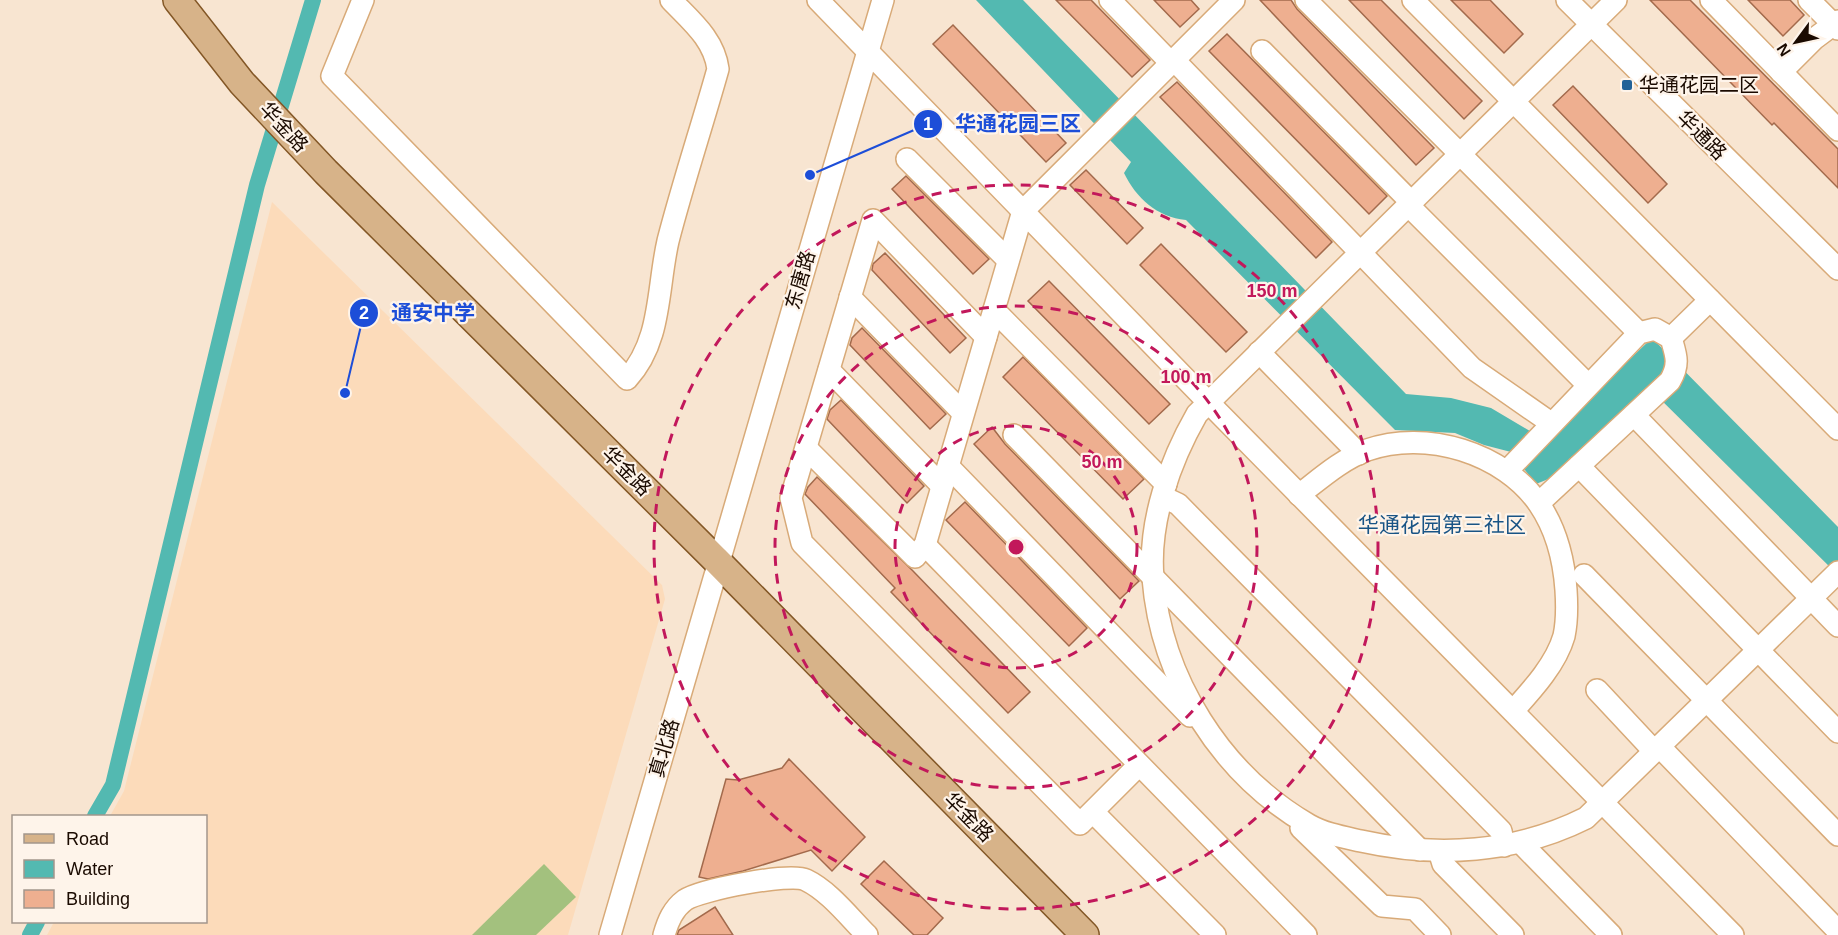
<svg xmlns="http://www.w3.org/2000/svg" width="1838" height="935" font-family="Arial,'Noto Sans SC',sans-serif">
  <rect width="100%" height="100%" fill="#f8e5d1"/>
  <!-- built -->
  <path fill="#fcdbba" d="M 272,202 L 662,585 L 665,599 L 568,935 L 47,935 L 54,922 L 206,922 L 206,816 L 110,816 L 124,791 Z"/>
  <!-- green -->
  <path fill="#a3c17e" d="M 544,864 L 576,897 L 536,935 L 472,935 Z"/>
  <!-- water -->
  <path fill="#53b9b1" d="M 976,0 L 1023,0 L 1406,394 L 1451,398 L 1491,408 L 1545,440 L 1652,338 L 1838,527 L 1838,575 L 1648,387 L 1561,474 L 1536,484 L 1511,452 L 1484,445 L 1455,433 L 1395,430 L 1186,220 C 1157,217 1136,198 1124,173 L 1131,162 Z"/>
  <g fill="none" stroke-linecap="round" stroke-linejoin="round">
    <!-- canal -->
    <g stroke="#53b9b1" stroke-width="16">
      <path d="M 95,816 L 113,785 L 257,185 L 313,0"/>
      <path d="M 30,935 L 37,922"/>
    </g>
  </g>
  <!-- building -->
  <g fill="#eeaf90" stroke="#a36a4c" stroke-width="1.5">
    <path d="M 1056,0 L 1091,0 L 1150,60 L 1132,77 Z"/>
    <path d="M 1154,0 L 1191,0 L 1199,9 L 1180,27 Z"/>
    <path d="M 1260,0 L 1291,0 L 1297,9 L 1434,148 L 1416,165 Z"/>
    <path d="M 1349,0 L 1381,0 L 1482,101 L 1464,119 Z"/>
    <path d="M 1451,0 L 1490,0 L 1523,34 L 1504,53 Z"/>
    <path d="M 1650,0 L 1690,0 L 1838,149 L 1838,188 L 1774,123 L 1772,125 Z"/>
    <path d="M 1748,0 L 1790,0 L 1804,15 L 1783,36 Z"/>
    <path d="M 953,25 L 1066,143 L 1046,162 L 933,44 Z"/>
    <path d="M 1227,34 L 1387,196 L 1369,214 L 1209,51 Z"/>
    <path d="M 1177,82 L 1332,242 L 1316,258 L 1160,97 Z"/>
    <path d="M 1573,86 L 1667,184 L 1648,203 L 1553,105 Z"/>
    <path d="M 1086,170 L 1143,228 L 1127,244 L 1070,185 Z"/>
    <path d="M 906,176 L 989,259 L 973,274 L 892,189 Z"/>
    <path d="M 1161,244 L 1247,332 L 1226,352 L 1140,265 Z"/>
    <path d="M 885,253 L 966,338 L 950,353 L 872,270 L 873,264 Z"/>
    <path d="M 1049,281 L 1170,404 L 1149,424 L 1028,301 Z"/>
    <path d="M 862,328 L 946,414 L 930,429 L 850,345 L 852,338 Z"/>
    <path d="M 1023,357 L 1144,479 L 1123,499 L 1003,377 Z"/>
    <path d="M 841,400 L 924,486 L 907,503 L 827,419 L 830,410 Z"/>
    <path d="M 992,427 L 1005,444 L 1139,581 L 1120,599 L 974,444 Z"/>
    <path d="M 817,477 L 913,571 L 1030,692 L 1008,713 L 891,592 L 895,588 L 805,494 L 808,487 Z"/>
    <path d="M 965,502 L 1087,628 L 1069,646 L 946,520 Z"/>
    <path d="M 789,759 L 865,837 L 832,871 L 811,850 L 743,871 L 708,879 L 699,877 L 726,779 L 738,780 L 782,768 Z"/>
    <path d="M 884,861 L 943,918 L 927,935 L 914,935 L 861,884 Z"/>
    <path d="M 715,907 L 733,935 L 677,935 L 679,930 Z"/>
  </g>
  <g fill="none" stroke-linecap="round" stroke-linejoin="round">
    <!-- minor casing -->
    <g stroke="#d8aa78" stroke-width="24">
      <g id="minor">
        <path d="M 363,0 L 332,76 L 627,379 C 662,341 657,289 668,241 C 683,183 702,126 718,69 C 714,39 691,21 671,0"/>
        <path d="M 818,0 L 1209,403 L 1733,935"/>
        <path d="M 1110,0 L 1170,62"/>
        <path d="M 1306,0 L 1639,333"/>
        <path d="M 1413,0 L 1838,429"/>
        <path d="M 1567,0 L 1838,269"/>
        <path d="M 1616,0 L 1197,414 C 1170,461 1148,522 1153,578 C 1161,679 1221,774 1309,825 C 1325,834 1343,837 1361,841 C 1437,858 1516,853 1586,818 L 1838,572"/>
        <path d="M 1711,0 L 1838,130"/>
        <path d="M 1809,0 L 1838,29"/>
        <path d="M 1262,51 L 1411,202"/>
        <path d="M 1173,59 L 1472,368 L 1551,423"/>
        <path d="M 1781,72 L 1814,39 L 1838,21"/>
        <path d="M 907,159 L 1008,260"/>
        <path d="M 1408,205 L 1588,385"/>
        <path d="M 850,297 L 963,413"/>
        <path d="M 994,310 L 1166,484"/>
        <path d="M 986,337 L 873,220 L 791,498 L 802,543 L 1080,824 L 1139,765"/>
        <path d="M 1671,338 L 1710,300"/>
        <path d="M 1259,352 L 1359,454"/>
        <path d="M 829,370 L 942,486"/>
        <path d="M 1634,415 L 1838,626"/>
        <path d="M 1014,435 L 1420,850"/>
        <path d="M 807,449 L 915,557 L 925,545 L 1023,211 L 1234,0"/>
        <path d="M 948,466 L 1190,716"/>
        <path d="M 1579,466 L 1838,732"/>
        <path d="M 1507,471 L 1639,333 L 1655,329 L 1671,338 C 1676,355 1680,364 1670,381 L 1539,503"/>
        <path d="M 1299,495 C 1321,478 1341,460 1367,450 C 1426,429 1504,453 1539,504 C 1556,529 1564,561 1566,590 C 1567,605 1567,622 1564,636 C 1556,664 1532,690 1513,711"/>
        <path d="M 1163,497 L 1178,504 L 1501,831 L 1504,846"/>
        <path d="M 925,545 L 1306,935"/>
        <path d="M 1584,575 L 1838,835"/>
        <path d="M 1597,690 L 1654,751"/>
        <path d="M 1659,746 L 1838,931"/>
        <path d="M 1093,812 L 1215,935"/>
        <path d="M 1301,828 L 1382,906 L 1415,909 L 1440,935"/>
        <path d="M 1521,843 L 1611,935"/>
        <path d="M 1439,851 L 1443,864 L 1513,935"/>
        <path d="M 610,935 L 883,0"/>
        <path d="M 664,935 C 668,921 673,909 685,900 C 700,890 790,872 806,880 C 829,891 849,917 867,935"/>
      </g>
    </g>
    <!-- major casing -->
    <g stroke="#835726" stroke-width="30">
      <path id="major" d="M 177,0 L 242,83 L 326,172 L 717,561 L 1085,935"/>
    </g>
    <!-- minor -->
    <use href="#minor" stroke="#fff" stroke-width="21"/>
    <!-- major -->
    <use href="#major" stroke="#d7b389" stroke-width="27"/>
  </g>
  <!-- distance rings -->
  <g fill="none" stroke="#c2185b" stroke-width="3" stroke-dasharray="10 8">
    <circle cx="1016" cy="547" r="121"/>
    <circle cx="1016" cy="547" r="241"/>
    <circle cx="1016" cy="547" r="362"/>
  </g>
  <!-- markers -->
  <rect fill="#226298" stroke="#fef4ea" stroke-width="2" x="1621" y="79" width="12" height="12" rx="3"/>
  <g text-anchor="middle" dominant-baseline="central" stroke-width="4.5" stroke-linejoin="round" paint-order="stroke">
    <!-- poi labels -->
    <g font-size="20" fill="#1a0a00" stroke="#fef4ea" text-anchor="start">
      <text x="1639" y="85">华通花园二区</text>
    </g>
    <!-- street labels -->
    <g font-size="20" fill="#1a0a00" stroke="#fef4ea">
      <text transform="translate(284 127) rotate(47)">华金路</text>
      <text transform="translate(1702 135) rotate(45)">华通路</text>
      <text transform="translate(800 280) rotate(-74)">东唐路</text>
      <text transform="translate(627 471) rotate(45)">华金路</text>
      <text transform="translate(664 748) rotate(-74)">真北路</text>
      <text transform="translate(969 817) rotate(45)">华金路</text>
    </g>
    <!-- neighbourhood labels -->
    <g font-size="21" fill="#195485" stroke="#fef4ea">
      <text x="1442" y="524">华通花园第三社区</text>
    </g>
  </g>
  <circle cx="1016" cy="547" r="9" fill="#c2185b" stroke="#fef4ea" stroke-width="3"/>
  <g font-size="18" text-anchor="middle" font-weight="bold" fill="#c2185b" stroke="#fef4ea" stroke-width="4.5" stroke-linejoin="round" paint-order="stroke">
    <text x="1272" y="297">150 m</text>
    <text x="1186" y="383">100 m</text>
    <text x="1102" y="468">50 m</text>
  </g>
  <!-- callouts -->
  <path fill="none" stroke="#1d4ed8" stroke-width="2" d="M810 175L928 124M345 393L364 313"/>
  <g fill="#1d4ed8" stroke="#fef4ea" stroke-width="2">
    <circle cx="810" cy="175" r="6"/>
    <circle cx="345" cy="393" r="6"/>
    <circle cx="928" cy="124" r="15"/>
    <circle cx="364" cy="313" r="15"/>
  </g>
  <g font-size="18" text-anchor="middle" font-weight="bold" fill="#fff">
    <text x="928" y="130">1</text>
    <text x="364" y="319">2</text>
  </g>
  <g font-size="21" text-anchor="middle" font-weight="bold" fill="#1d4ed8" stroke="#fef4ea" stroke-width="4.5" stroke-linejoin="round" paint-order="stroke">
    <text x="1018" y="131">华通花园三区</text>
    <text x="433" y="320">通安中学</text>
  </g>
  <!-- legend -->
  <rect x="12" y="815" width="195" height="108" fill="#fef4ea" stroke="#a3968c" stroke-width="1.5"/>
  <rect x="24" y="834" width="30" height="9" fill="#d7b389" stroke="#a3968c" stroke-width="1.5"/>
  <text x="66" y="845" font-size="18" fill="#1a0a00">Road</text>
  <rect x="24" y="860" width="30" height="18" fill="#53b9b1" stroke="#a3968c" stroke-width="1.5"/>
  <text x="66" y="875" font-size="18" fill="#1a0a00">Water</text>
  <rect x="24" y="890" width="30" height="18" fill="#eeaf90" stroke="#a3968c" stroke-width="1.5"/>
  <text x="66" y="905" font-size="18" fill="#1a0a00">Building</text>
  <!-- north arrow -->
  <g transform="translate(1796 42) rotate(237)" stroke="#fef4ea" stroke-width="4.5" paint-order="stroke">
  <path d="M0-4.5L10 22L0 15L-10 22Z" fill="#1a0a00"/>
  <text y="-9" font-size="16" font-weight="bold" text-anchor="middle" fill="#1a0a00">N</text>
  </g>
</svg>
